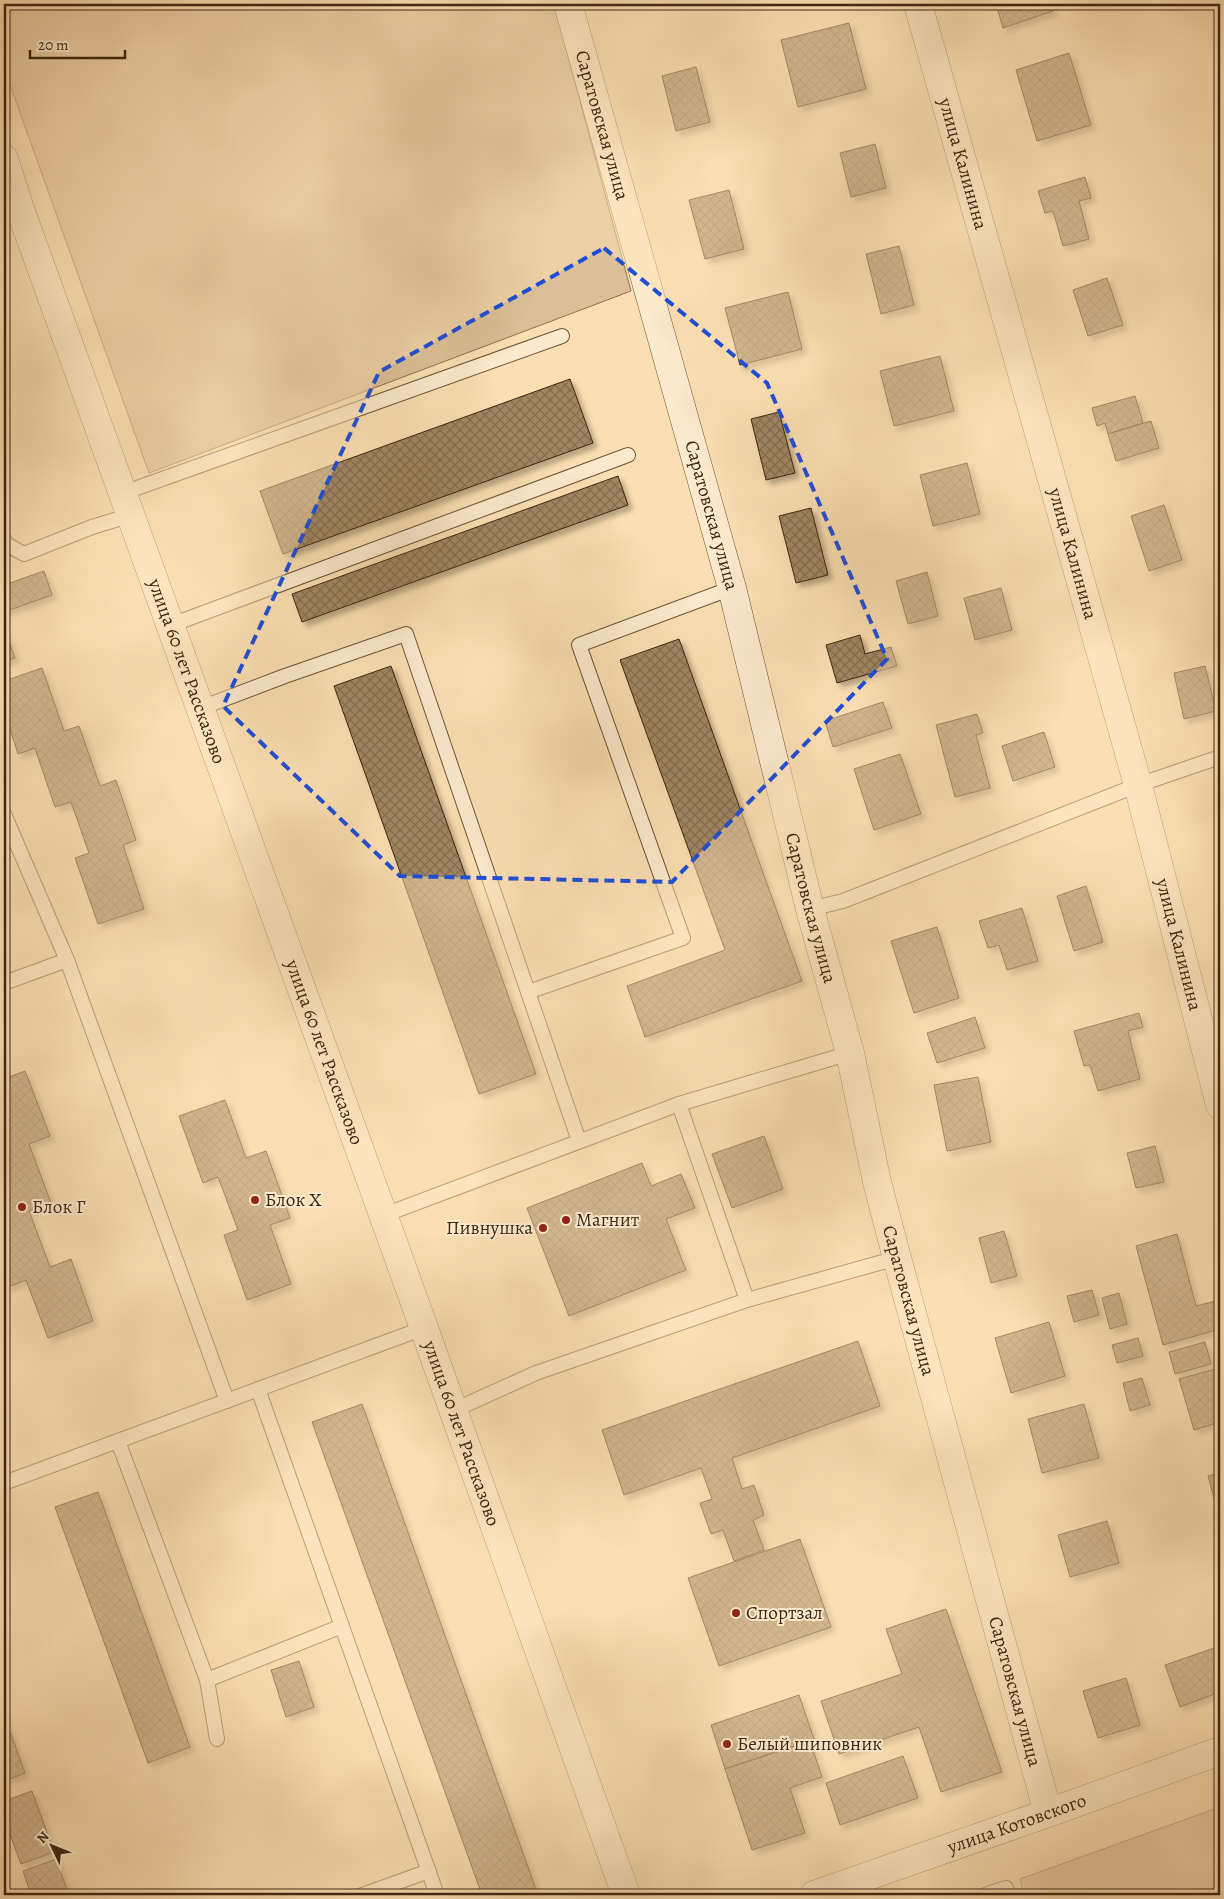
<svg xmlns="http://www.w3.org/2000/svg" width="1224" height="1899" font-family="Alegreya,serif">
  <defs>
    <pattern id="building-cross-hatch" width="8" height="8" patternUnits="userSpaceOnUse" patternTransform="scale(1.25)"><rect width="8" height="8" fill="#a08664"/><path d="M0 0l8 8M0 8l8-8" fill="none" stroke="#846d51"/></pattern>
    <filter id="shadow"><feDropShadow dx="4.5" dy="4.5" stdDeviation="2.5" flood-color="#0004"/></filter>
  </defs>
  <rect width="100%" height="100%" fill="#fbdfb2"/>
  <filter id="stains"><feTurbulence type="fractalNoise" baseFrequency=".004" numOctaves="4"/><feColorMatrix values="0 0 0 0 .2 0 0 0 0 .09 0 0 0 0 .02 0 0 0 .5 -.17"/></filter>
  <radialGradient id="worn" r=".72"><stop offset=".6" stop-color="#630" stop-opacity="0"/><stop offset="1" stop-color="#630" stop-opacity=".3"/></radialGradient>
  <!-- green -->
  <g fill="#dbbf96" stroke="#8c7253">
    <path d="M 4,4 L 554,4 L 631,291 L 149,473 L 4,68 Z"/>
    <path d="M 1220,1807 L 1220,1895 L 1024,1895 L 1020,1879 Z"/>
  </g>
  <!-- building -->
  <g fill="url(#building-cross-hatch)" stroke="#3e2510" filter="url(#shadow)">
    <path d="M 996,4 L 1050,4 L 1053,11 L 1003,28 Z"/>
    <path d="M 849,23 L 866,89 L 798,107 L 781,40 Z"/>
    <path d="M 1069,53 L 1091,125 L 1037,141 L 1016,70 Z"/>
    <path d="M 696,67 L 710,122 L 676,131 L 662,76 Z"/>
    <path d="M 875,144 L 886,188 L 851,197 L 840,153 Z"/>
    <path d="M 1085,177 L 1091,198 L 1079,201 L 1089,239 L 1063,246 L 1053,211 L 1045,213 L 1038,191 Z"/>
    <path d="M 729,190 L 744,249 L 705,259 L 689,200 Z"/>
    <path d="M 899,246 L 914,305 L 881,314 L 866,254 Z"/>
    <path d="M 1107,278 L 1123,325 L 1088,336 L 1073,290 Z"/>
    <path d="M 788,292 L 802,349 L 740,365 L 725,308 Z"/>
    <path d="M 940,356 L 954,411 L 894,426 L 880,371 Z"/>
    <path d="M 570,379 L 593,443 L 283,554 L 260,491 Z"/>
    <path d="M 1135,396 L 1143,423 L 1108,434 L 1105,423 L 1097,426 L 1092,408 Z"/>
    <path d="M 779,412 L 795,473 L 766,480 L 751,419 Z"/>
    <path d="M 1151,421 L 1159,448 L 1116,461 L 1108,434 Z"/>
    <path d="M 967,463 L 980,514 L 933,526 L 920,475 Z"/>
    <path d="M 618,476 L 628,505 L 302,622 L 292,594 Z"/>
    <path d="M 1164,505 L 1182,560 L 1149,571 L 1131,516 Z"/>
    <path d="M 811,508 L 828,575 L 796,583 L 779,516 Z"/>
    <path d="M 44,571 L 52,595 L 4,612 L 4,585 Z"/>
    <path d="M 927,572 L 938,616 L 908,624 L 896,581 Z"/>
    <path d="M 1001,588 L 1012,630 L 975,640 L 964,598 Z"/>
    <path d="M 4,627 L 15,658 L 4,662 Z"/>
    <path d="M 860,635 L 865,654 L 891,647 L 897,666 L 837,683 L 826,645 Z"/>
    <path d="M 679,639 L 802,981 L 645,1037 L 627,986 L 725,950 L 620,660 Z"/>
    <path d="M 391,666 L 536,1074 L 479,1094 L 334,686 Z"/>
    <path d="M 1205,666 L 1216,711 L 1184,719 L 1174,673 Z"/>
    <path d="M 42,668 L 64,731 L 79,726 L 100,786 L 116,780 L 136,840 L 123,845 L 144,909 L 98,924 L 75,858 L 89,853 L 71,802 L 55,807 L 35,748 L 18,754 L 4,711 L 4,681 Z"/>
    <path d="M 883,702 L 892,728 L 833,747 L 825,721 Z"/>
    <path d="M 977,714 L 983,733 L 976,735 L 990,788 L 955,797 L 936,725 Z"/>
    <path d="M 1044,732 L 1055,767 L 1013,781 L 1002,746 Z"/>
    <path d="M 900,754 L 921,814 L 874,830 L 854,769 Z"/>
    <path d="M 1086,886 L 1103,942 L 1074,951 L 1057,896 Z"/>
    <path d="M 1022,908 L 1038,961 L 1007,970 L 999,945 L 988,948 L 979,921 Z"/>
    <path d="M 937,927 L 959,998 L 914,1013 L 891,941 Z"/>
    <path d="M 1139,1013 L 1143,1027 L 1128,1031 L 1140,1079 L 1098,1091 L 1090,1065 L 1084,1066 L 1074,1031 Z"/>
    <path d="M 975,1017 L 985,1048 L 937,1063 L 927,1033 Z"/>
    <path d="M 25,1071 L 50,1136 L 29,1144 L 51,1203 L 29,1211 L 50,1267 L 71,1259 L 93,1321 L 48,1338 L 26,1280 L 8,1287 L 4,1275 L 4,1079 Z"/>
    <path d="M 978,1077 L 991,1142 L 947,1151 L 934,1085 Z"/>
    <path d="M 225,1100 L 246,1158 L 266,1151 L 290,1218 L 270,1225 L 291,1284 L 247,1300 L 224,1235 L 238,1230 L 218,1177 L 203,1183 L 179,1116 Z"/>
    <path d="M 764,1136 L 783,1189 L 732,1208 L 712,1154 Z"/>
    <path d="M 1155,1146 L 1164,1182 L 1136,1188 L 1127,1153 Z"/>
    <path d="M 642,1163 L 651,1186 L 681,1174 L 695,1208 L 666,1219 L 686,1270 L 569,1316 L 527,1208 Z"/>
    <path d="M 1004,1231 L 1017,1276 L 991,1283 L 979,1238 Z"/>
    <path d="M 1177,1234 L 1196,1306 L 1220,1300 L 1220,1329 L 1163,1345 L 1136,1246 Z"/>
    <path d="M 1092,1290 L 1099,1315 L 1074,1322 L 1067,1296 Z"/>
    <path d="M 1119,1293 L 1127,1324 L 1110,1329 L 1102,1298 Z"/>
    <path d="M 1049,1322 L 1065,1376 L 1011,1393 L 995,1338 Z"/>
    <path d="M 1138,1338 L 1143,1356 L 1117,1363 L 1112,1345 Z"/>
    <path d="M 858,1341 L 880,1406 L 732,1458 L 742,1489 L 754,1485 L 764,1515 L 753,1520 L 764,1550 L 734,1561 L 723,1530 L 711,1534 L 700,1503 L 712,1499 L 701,1468 L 624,1495 L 602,1430 Z"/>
    <path d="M 1205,1342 L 1211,1364 L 1175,1374 L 1169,1352 Z"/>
    <path d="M 1215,1369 L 1220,1386 L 1220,1422 L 1194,1430 L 1179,1379 Z"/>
    <path d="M 1142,1378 L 1150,1405 L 1130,1411 L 1123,1383 Z"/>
    <path d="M 362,1404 L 538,1895 L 482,1895 L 312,1422 Z"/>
    <path d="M 1084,1404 L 1099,1458 L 1042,1473 L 1028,1419 Z"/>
    <path d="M 1220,1473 L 1220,1512 L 1218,1513 L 1208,1476 Z"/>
    <path d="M 98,1492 L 190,1747 L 148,1763 L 55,1507 Z"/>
    <path d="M 1107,1521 L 1119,1563 L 1070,1577 L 1058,1535 Z"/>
    <path d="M 800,1539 L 831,1627 L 719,1666 L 688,1578 Z"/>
    <path d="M 946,1609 L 1002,1772 L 941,1792 L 919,1727 L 839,1754 L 821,1701 L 902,1674 L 886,1629 Z"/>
    <path d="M 1220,1646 L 1220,1692 L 1180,1707 L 1165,1665 Z"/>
    <path d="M 299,1661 L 314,1707 L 286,1717 L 271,1670 Z"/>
    <path d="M 1126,1678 L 1140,1725 L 1098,1738 L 1083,1691 Z"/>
    <path d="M 799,1695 L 814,1739 L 725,1769 L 711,1725 Z"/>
    <path d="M 4,1715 L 25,1773 L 4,1781 Z"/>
    <path d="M 810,1741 L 822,1777 L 790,1788 L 805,1833 L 752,1850 L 725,1769 Z"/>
    <path d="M 903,1756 L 918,1798 L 840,1825 L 826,1783 Z"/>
    <path d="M 32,1791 L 54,1852 L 21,1864 L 4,1818 L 4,1801 Z"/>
    <path d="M 56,1859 L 69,1895 L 31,1895 L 23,1871 Z"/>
  </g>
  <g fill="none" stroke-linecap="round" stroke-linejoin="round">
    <!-- lane casing -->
    <g stroke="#6d5438" stroke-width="16">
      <g id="lane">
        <path d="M 123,493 L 562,336"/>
        <path d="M 4,539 L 6,544 L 24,554 L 92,527 L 131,515"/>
        <path d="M 171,625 L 628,455"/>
        <path d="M 201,708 L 285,676 L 406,634 L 528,992"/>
        <path d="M 4,814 L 67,960 L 227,1401"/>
        <path d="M 810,909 L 843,901 L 1138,785 L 1220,757"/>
        <path d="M 4,983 L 67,960"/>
        <path d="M 679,1104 L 747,1300"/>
        <path d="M 579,1141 L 528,992 L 683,938 L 579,645 L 732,588"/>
        <path d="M 384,1215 L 679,1104 L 850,1053"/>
        <path d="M 258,1389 L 437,1895"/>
        <path d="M 454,1410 L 536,1373 L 747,1300 L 897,1258"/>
        <path d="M 118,1441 L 207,1680 L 217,1739"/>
        <path d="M 4,1483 L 424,1328"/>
        <path d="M 207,1680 L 342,1626"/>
        <path d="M 362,1895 L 429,1871"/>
        <path d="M 985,1895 L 1006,1888 L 1008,1895"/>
      </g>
    </g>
    <!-- street casing -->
    <g stroke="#6d5438" stroke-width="29">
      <g id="street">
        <path id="s1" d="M 568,4 L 732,588 L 810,909 L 850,1053 L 877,1182 L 897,1258 L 1048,1813"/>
        <path id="s2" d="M 918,4 L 1138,785 L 1220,1105"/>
        <path id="s3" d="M 4,159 L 20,209 L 424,1328 L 626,1895"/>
        <path id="s4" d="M 814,1895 L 1048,1813 L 1220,1751"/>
      </g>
    </g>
    <!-- lane -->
    <use href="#lane" stroke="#fceacd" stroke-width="14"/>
    <!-- street -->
    <use href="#street" stroke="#fceacd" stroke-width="28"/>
  </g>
  <!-- marked area -->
  <path d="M0 0H1224V1899H0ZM 604,248 L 767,383 L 887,659 L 672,882 L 400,876 L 223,706 L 379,372 Z" fill="#fbdfb2" fill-opacity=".55" fill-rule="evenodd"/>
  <path fill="none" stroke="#1d4ed8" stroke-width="4" stroke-dasharray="10 6" stroke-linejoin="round" d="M 604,248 L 767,383 L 887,659 L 672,882 L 400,876 L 223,706 L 379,372 Z"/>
  <!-- markers -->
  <g fill="#8f2418" stroke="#fceacd" stroke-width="2">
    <circle cx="255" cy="1200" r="5"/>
    <circle cx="22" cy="1207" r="5"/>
    <circle cx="566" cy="1220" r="5"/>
    <circle cx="543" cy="1228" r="5"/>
    <circle cx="736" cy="1613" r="5"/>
    <circle cx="727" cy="1744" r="5"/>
  </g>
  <g text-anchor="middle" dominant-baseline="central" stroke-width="4" stroke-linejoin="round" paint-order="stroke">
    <!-- street labels -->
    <g font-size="19" fill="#3e2510" stroke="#fceacd">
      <text stroke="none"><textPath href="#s1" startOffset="126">Саратовская улица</textPath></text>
      <text stroke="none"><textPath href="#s2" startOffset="166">улица Калинина</textPath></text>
      <text stroke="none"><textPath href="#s1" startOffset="531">Саратовская улица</textPath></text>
      <text stroke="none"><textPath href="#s2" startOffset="571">улица Калинина</textPath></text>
      <text stroke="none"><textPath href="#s3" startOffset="544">улица 60 лет Рассказово</textPath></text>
      <text stroke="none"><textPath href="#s1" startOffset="936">Саратовская улица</textPath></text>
      <text stroke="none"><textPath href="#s2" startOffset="976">улица Калинина</textPath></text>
      <text stroke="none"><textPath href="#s3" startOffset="949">улица 60 лет Рассказово</textPath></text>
      <text stroke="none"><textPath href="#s1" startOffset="1341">Саратовская улица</textPath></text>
      <text stroke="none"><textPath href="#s3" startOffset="1354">улица 60 лет Рассказово</textPath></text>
      <text stroke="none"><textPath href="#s1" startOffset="1746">Саратовская улица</textPath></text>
      <text stroke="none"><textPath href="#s4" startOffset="215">улица Котовского</textPath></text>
    </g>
    <!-- poi labels -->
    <g font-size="19" fill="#3e2510" stroke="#fceacd" text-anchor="start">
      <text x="265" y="1200">Блок Х</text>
      <text x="32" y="1207">Блок Г</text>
      <text x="576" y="1220">Магнит</text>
      <text x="533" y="1228" text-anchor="end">Пивнушка</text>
      <text x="746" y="1613">Спортзал</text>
      <text x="737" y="1744">Белый шиповник</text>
    </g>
  </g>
  <!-- margin -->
  <rect width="1224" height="1899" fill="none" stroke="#fbdfb2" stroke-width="20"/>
  <rect x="5" y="5" width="1214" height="1889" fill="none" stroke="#3e2510" stroke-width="2.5"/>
  <rect x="10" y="10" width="1204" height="1879" fill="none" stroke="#3e2510"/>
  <!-- north arrow -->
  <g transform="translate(52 1846) rotate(313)" stroke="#fceacd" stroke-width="4" paint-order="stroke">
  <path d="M0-4L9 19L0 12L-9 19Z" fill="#3e2510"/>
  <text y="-8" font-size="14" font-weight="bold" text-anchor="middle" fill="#3e2510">N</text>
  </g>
  <!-- scale -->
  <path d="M30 50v8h95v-8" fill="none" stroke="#3e2510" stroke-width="2.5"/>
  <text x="38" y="50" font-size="15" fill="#3e2510" stroke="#fceacd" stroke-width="4" paint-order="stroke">20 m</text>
  <rect width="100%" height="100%" filter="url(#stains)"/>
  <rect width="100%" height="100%" fill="url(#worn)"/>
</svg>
